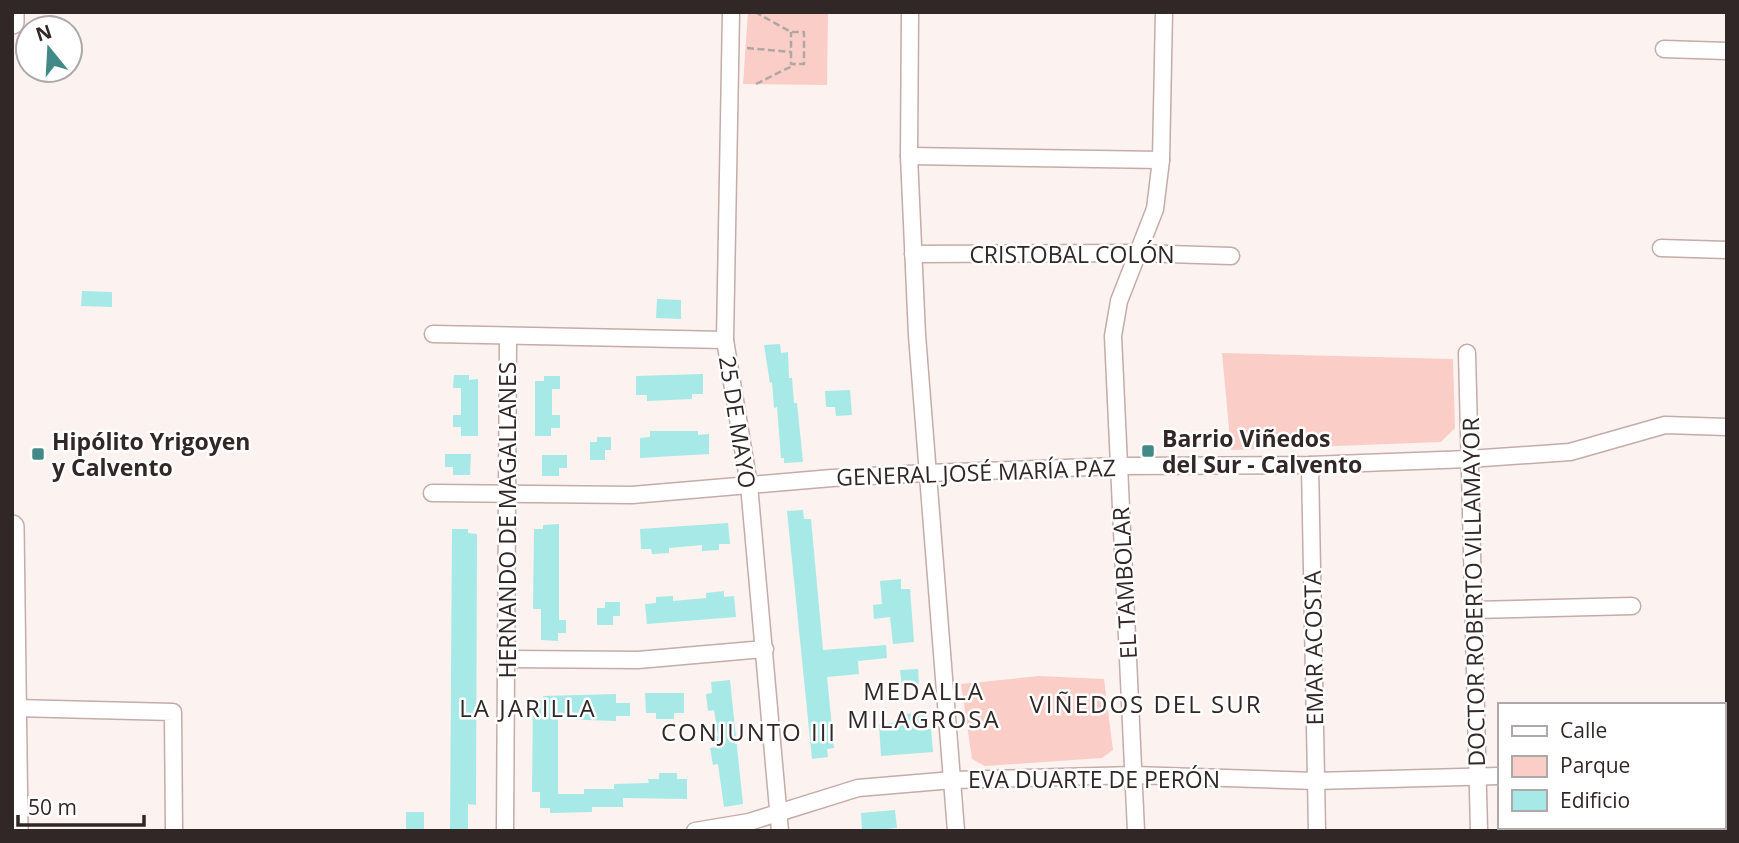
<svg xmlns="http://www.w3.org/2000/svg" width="1739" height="843" font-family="'Open Sans',sans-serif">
  <rect width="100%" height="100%" fill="#fcf2f0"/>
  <!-- green -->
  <g fill="#facec7">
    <path d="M 748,12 L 828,12 L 827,85 L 743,84 Z"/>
    <path d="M 1222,353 L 1453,359 L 1455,428 L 1441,442 L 1231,450 Z"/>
    <path d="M 1039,676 L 1104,679 L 1113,750 L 1102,758 L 985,766 L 972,759 L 961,684 Z"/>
  </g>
  <!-- building -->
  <g fill="#a6e9e6">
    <path d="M 82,291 L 112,292 L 112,307 L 81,306 Z"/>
    <path d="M 657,299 L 681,300 L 681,319 L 656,318 Z"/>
    <path d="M 780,344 L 781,353 L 788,352 L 789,378 L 792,378 L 794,403 L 797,403 L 803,462 L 784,463 L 784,458 L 781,458 L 777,407 L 774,408 L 772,382 L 770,383 L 764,345 Z"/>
    <path d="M 703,374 L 703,394 L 692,394 L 692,399 L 647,401 L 647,395 L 636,395 L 636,376 Z"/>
    <path d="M 454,375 L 469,375 L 469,380 L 478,379 L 478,436 L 461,436 L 461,427 L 453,427 L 453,415 L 461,415 L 461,388 L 453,388 Z"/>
    <path d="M 544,376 L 560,376 L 560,389 L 552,389 L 552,415 L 560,415 L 560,428 L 551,428 L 551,436 L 535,436 L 535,381 L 544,381 Z"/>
    <path d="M 850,390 L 852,415 L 836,416 L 835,407 L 826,407 L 825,391 Z"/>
    <path d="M 650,431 L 698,431 L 698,435 L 709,434 L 709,454 L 640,458 L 640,438 L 650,437 Z"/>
    <path d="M 597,437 L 611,437 L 611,450 L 605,450 L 605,460 L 590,460 L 590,442 L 597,442 Z"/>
    <path d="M 445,454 L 471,454 L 470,475 L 453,475 L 453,467 L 445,467 Z"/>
    <path d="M 542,455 L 567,455 L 567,468 L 559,468 L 559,476 L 542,476 Z"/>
    <path d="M 803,510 L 804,519 L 811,519 L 823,650 L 886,645 L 887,658 L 858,661 L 859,674 L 827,677 L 834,748 L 827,749 L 828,757 L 812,759 L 787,511 Z"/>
    <path d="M 728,523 L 730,544 L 719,544 L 719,550 L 702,551 L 702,545 L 669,548 L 669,553 L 652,554 L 651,549 L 641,549 L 640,529 Z"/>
    <path d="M 559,524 L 559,620 L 566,620 L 566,633 L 558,633 L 558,641 L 541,640 L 541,609 L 533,609 L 534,529 L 543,529 L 543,525 Z"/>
    <path d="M 452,529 L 468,529 L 468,533 L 477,534 L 476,805 L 468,804 L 468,831 L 450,831 Z"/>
    <path d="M 901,579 L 901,589 L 910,589 L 914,642 L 893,644 L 890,617 L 874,619 L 873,605 L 882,604 L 880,581 Z"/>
    <path d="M 724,591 L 724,597 L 734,596 L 736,617 L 647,624 L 645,604 L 656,603 L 656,597 L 673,596 L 673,601 L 706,598 L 706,593 Z"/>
    <path d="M 605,602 L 620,602 L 620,616 L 613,616 L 613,625 L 597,625 L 597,608 L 605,608 Z"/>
    <path d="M 918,669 L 919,687 L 902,689 L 900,670 Z"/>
    <path d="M 730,680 L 743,804 L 724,807 L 718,764 L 713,765 L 710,748 L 716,747 L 715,737 L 718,736 L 714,710 L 708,711 L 706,694 L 712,693 L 711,682 Z"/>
    <path d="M 645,693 L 684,693 L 684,713 L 674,713 L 674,719 L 656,719 L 656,713 L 646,713 Z"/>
    <path d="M 616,694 L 616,703 L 630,703 L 630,716 L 616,716 L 616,721 L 558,719 L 558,794 L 584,794 L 584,789 L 614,789 L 614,784 L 649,783 L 648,779 L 659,779 L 659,773 L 677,773 L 677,779 L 687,779 L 687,799 L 623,798 L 623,807 L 592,807 L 592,812 L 550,813 L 550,808 L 540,808 L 540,792 L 532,792 L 533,700 L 543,700 L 543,696 Z"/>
    <path d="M 927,713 L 928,729 L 931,729 L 933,752 L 881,756 L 879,724 L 904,722 L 904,714 Z"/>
    <path d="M 895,810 L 897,828 L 862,831 L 861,813 Z"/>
    <rect x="406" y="812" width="18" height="19"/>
  </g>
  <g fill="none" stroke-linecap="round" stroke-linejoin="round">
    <!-- minor casing -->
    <g stroke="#c4aca8" stroke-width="19">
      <g id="minor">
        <path d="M 731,12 L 725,340 L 749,485 L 780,831"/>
        <path d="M 910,12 L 909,156 L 917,335 L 956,831"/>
        <path d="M 1664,49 L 1727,51"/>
        <path d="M 909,156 L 1161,160"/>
        <path d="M 1661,248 L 1727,250"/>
        <path d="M 913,254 L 1137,253 L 1231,256"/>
        <path d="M 433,334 L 725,340"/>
        <path d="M 1467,353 L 1479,831"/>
        <path d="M 1310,465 L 1317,831"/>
        <path d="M 432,493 L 632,495 L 832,478 L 927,473 L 1119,466 L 1310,465 L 1469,459 L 1570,452 L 1665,425 L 1727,427"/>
        <path d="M 1474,610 L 1632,606"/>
        <path d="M 506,659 L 638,660 L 765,649"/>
        <path d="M 15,708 L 173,712 L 174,831"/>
        <path d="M 1723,779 L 1727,779"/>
        <path d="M 505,831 L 508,336"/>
        <path d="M 695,831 L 749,822 L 858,788 L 953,780 L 1134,775 L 1315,781 L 1499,776"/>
        <path d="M 1136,831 L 1113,336 L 1119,301 L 1155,209 L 1161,160 L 1164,12"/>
      </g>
    </g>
    <!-- secondary casing -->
    <g stroke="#c4aca8" stroke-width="26">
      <g id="secondary">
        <path d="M 12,22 L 12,12"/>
        <path d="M 12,527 L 16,831"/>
      </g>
    </g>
    <!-- path -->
    <g stroke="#b0a6a4" stroke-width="2.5" stroke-dasharray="7 3.5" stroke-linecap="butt">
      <path d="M 755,12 L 791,32 L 804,32 L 804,64 L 791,64 L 791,32"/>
      <path d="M 747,48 L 791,52"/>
      <path d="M 756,84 L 794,65"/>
    </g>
    <!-- minor -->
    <use href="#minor" stroke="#fff" stroke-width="16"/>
    <!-- secondary -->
    <use href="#secondary" stroke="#fff" stroke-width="23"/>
  </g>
  <!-- markers -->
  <g fill="#428a87" stroke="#fff" stroke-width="2.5">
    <rect x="1141" y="444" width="14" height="14" rx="3.5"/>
    <rect x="31" y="447" width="14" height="14" rx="3.5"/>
  </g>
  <g text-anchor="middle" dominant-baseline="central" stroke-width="5" stroke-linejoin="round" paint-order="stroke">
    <!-- street labels -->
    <g font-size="23" fill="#312726" stroke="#fff">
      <text x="1072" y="254">CRISTOBAL COLÓN</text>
      <text transform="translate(738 422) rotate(81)">25 DE MAYO</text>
      <text transform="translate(976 472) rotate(-2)">GENERAL JOSÉ MARÍA PAZ</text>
      <text transform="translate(507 520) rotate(-90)">HERNANDO DE MAGALLANES</text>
      <text transform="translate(1124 583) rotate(-93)">EL TAMBOLAR</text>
      <text transform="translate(1473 592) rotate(-91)">DOCTOR ROBERTO VILLAMAYOR</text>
      <text transform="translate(1313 648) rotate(-91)">EMAR ACOSTA</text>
      <text x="1094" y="779">EVA DUARTE DE PERÓN</text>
    </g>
    <!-- poi labels -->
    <g font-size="23" font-weight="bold" fill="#312726" stroke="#fff" text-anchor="start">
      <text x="1162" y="438">Barrio Viñedos<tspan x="1162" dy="26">del Sur - Calvento</tspan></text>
      <text x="52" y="441">Hipólito Yrigoyen<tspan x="52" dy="26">y Calvento</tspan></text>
    </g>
    <!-- neighbourhood labels -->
    <g font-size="24" letter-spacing="2" fill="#312726" stroke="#fff">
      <text x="924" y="690">MEDALLA<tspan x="924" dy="28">MILAGROSA</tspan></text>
      <text x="1146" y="703">VIÑEDOS DEL SUR</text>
      <text x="528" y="707">LA JARILLA</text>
      <text x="749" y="731">CONJUNTO III</text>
    </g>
  </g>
  <!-- border -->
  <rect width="1739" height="843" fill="none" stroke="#312726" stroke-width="28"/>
  <!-- legend -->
  <rect x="1498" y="703" width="228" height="126" fill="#ffffff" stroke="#ada9a8" stroke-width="2"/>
  <rect x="1512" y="726" width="35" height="10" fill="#ffffff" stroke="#ada9a8" stroke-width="2"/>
  <text x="1560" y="738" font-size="21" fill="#312726">Calle</text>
  <rect x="1512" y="756" width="35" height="21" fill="#facec7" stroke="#ada9a8" stroke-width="2"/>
  <text x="1560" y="773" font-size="21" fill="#312726">Parque</text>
  <rect x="1512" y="790" width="35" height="21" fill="#a6e9e6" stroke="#ada9a8" stroke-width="2"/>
  <text x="1560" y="808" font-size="21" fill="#312726">Edificio</text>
  <!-- north arrow -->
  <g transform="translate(49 49) rotate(342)"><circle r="33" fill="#ffffff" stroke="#ada9a8" stroke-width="2"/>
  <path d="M0-5L12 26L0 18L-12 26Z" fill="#428a87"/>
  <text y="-10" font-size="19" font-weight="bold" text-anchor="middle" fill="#312726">N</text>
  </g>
  <!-- scale -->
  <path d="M18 815v10h126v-10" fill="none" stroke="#312726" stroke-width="3.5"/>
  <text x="28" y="815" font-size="21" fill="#312726" stroke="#ffffff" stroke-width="5" paint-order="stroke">50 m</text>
</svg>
